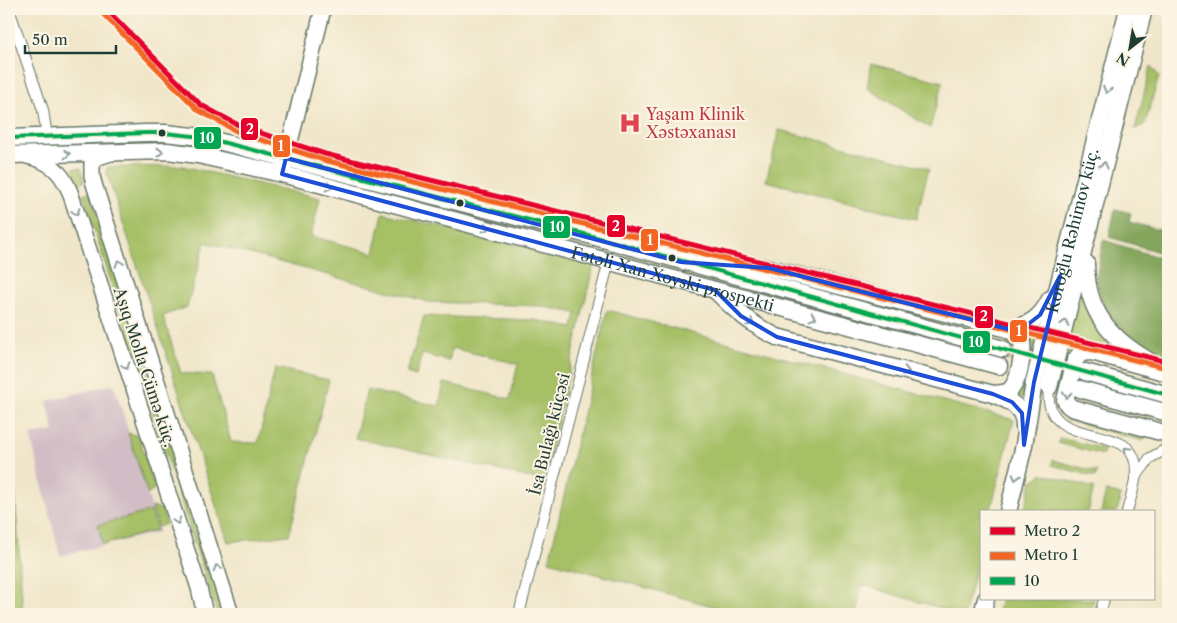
<svg xmlns="http://www.w3.org/2000/svg" width="1177" height="623" font-family="'Libre Caslon Text',serif">
  <rect width="100%" height="100%" fill="#fcf5e5"/>
  <filter id="ink" filterUnits="userSpaceOnUse"><feTurbulence type="fractalNoise" baseFrequency=".02" numOctaves="2"/><feDisplacementMap in="SourceGraphic" scale="10" xChannelSelector="R" yChannelSelector="G"/><feConvolveMatrix kernelMatrix="1 2 1 2 8 2 1 2 1" color-interpolation-filters="sRGB"/></filter>
  <filter id="wash" filterUnits="userSpaceOnUse"><feTurbulence type="fractalNoise" baseFrequency=".0096" numOctaves="4" result="noise"/><feDisplacementMap in="SourceGraphic" scale="20" xChannelSelector="R" yChannelSelector="G"/><feGaussianBlur stdDeviation="1.12" result="paint"/><feColorMatrix in="noise" values="0 0 0 0 0 0 0 0 0 0 0 0 0 0 0 0 0 1.4 0 .05"/><feComposite in="paint" operator="in"/></filter>
  <g filter="url(#wash)">
    <rect width="100%" height="100%" fill="#f0e6c9"/>
    <!-- industrial -->
    <path fill="#d2bdc6" d="M 114,384 L 159,532 L 60,556 L 30,435 L 54,431 L 47,401 Z"/>
    <!-- green -->
    <g fill="#a6c066" stroke="#627e4d">
      <path d="M 871,64 L 943,82 L 930,128 L 867,88 Z"/>
      <path d="M 1151,66 L 1159,76 L 1145,124 L 1135,129 Z"/>
      <path d="M 779,130 L 929,168 L 916,219 L 766,181 Z"/>
      <path d="M 182,166 L 320,198 L 311,236 L 374,253 L 383,213 L 594,263 L 544,481 L 355,438 L 367,390 L 439,406 L 444,383 L 510,399 L 518,364 L 452,348 L 449,361 L 422,354 L 416,376 L 407,373 L 424,316 L 535,320 L 573,328 L 576,313 L 540,306 L 429,302 L 205,242 L 187,307 L 163,316 L 181,373 L 212,375 L 231,442 L 258,443 L 275,368 L 329,380 L 289,535 L 228,542 L 106,171 L 108,167 Z"/>
      <path d="M 73,168 L 81,168 L 84,182 L 79,183 Z"/>
      <path d="M 90,192 L 224,609 L 216,610 L 83,194 Z"/>
      <path d="M 1080,289 C 1089,320 1099,330 1120,352 L 1082,343 L 1076,344 L 1071,349 C 1065,370 1051,398 1067,416 L 1145,437 L 1143,441 L 1066,420 C 1058,413 1054,408 1054,398 Z"/>
      <path d="M 607,310 L 1014,420 L 990,512 L 981,512 L 981,550 L 964,614 L 950,614 L 950,611 L 862,585 L 856,614 L 741,614 L 549,561 Z"/>
      <path d="M 1032,327 L 1038,334 L 1022,398 L 1013,395 L 1025,332 Z"/>
      <path d="M 128,433 L 139,436 L 155,488 L 148,495 Z"/>
      <path d="M 1060,438 L 1104,449 L 1103,455 L 1058,443 Z"/>
      <path d="M 1053,460 L 1097,472 L 1095,477 L 1052,465 Z"/>
      <path d="M 1043,474 L 1094,488 L 1088,512 L 1024,512 L 1032,481 Z"/>
      <path d="M 9,490 L 15,490 L 23,614 L 9,614 Z"/>
      <path d="M 1106,491 L 1121,495 L 1117,512 L 1101,512 Z"/>
      <path d="M 152,507 L 162,509 L 166,524 L 158,527 Z"/>
      <path d="M 151,511 L 157,530 L 103,545 L 98,525 Z"/>
      <path d="M 1001,599 L 1094,599 L 1090,614 L 997,614 Z"/>
    </g>
    <!-- forest -->
    <g fill="#84a65b" stroke="#527248">
      <path d="M 1115,209 L 1131,213 L 1129,222 L 1167,232 L 1162,253 L 1109,237 Z"/>
      <path d="M 1103,240 L 1168,260 L 1168,360 L 1146,349 L 1121,331 L 1103,305 L 1096,280 Z"/>
    </g>
  </g>
  <g filter="url(#ink)">
    <g fill="none" stroke-linecap="round" stroke-linejoin="round">
      <!-- primary-tunnel -->
      <path stroke="#c6c4ab" stroke-width="16" stroke-dasharray="16 8" stroke-linecap="butt" d="M 1003,349 L 1085,372"/>
      <!-- street casing -->
      <g stroke="#687868" stroke-width="12">
        <g id="street">
          <path d="M 9,9 L 43,110 L 47,137"/>
          <path d="M 1049,387 C 1041,455 1136,416 1136,470 C 1136,484 1130,499 1127,512"/>
          <path d="M 1135,478 L 1150,458 L 1168,448"/>
          <path d="M 519,614 L 609,261"/>
          <path d="M 1100,614 L 1104,599"/>
        </g>
      </g>
      <!-- secondary casing -->
      <g stroke="#687868" stroke-width="18">
        <g id="secondary">
          <path d="M 111,153 L 98,157 L 92,163 L 92,176 L 94,184 L 231,614"/>
          <path d="M 27,156 C 50,161 61,171 70,192 L 199,588 L 205,614"/>
          <path d="M 283,170 L 323,9"/>
        </g>
      </g>
      <!-- primary casing -->
      <g stroke="#687868" stroke-width="19">
        <g id="primary">
          <path d="M 9,138 L 146,133 L 165,133 L 202,137 L 588,235 L 1003,349"/>
          <path id="s1" d="M 9,155 L 167,151 L 198,155 L 282,174 L 999,366"/>
          <path d="M 704,262 L 733,263 L 769,268 L 1008,329 L 1021,338 C 1025,349 1019,383 1009,391 C 1004,394 999,393 993,394 L 777,337 C 753,326 736,311 717,292"/>
          <path d="M 1086,263 C 1086,312 1111,340 1153,363"/>
          <path d="M 1008,329 C 1029,326 1041,318 1050,299"/>
          <path d="M 1085,372 L 1168,395"/>
          <path d="M 1168,373 L 1092,352 C 1083,352 1079,353 1075,361 L 1065,400 L 1068,405 L 1072,408 L 1168,434"/>
          <path d="M 1049,387 L 1144,9"/>
          <path d="M 1080,389 L 1168,413"/>
          <path d="M 993,394 C 1010,401 1025,407 1024,428"/>
          <path id="s2" d="M 1008,512 L 1024,445 L 1034,382 L 1128,9"/>
          <path d="M 982,614 L 986,599"/>
        </g>
      </g>
      <!-- street -->
      <use href="#street" stroke="#fff" stroke-width="10"/>
      <!-- secondary -->
      <use href="#secondary" stroke="#fff" stroke-width="15"/>
      <!-- primary -->
      <use href="#primary" stroke="#fff" stroke-width="16"/>
      <!-- bus-1 casing -->
      <g stroke="#fcf5e5" stroke-width="8">
        <path id="bus-1" d="M 9,138 L 146,133 L 165,133 L 202,137 L 588,235 L 1168,395"/>
      </g>
      <!-- bus-1 -->
      <use href="#bus-1" stroke="#00a651" stroke-width="4"/>
      <!-- metro-1 casing -->
      <g stroke="#fcf5e5" stroke-width="9">
        <path id="metro-1" d="M 106,9 L 201,105 L 242,127 L 325,154 L 1168,362"/>
      </g>
      <!-- metro-2 casing -->
      <g stroke="#fcf5e5" stroke-width="9">
        <path id="metro-2" d="M 102,13 L 198,110 L 240,133 L 324,160 L 1167,368"/>
      </g>
      <!-- metro-1 -->
      <use href="#metro-1" stroke="#e4002b" stroke-width="5"/>
      <!-- metro-2 -->
      <use href="#metro-2" stroke="#f26522" stroke-width="5"/>
    </g>
    <!-- one-way arrows -->
    <defs><path id="oneway-chevron" d="M-2-3.5L2.5 0L-2 3.5" fill="none" stroke-width="1.6" stroke-linecap="round" stroke-linejoin="round" transform="scale(1.25)"/></defs>
    <g stroke="#8f9e9a">
      <use href="#oneway-chevron" transform="translate(1107 90) rotate(104)"/>
      <use href="#oneway-chevron" transform="translate(160 152) rotate(-1)"/>
      <use href="#oneway-chevron" transform="translate(67 154) rotate(-2)"/>
      <use href="#oneway-chevron" transform="translate(1104 165) rotate(-76)"/>
      <use href="#oneway-chevron" transform="translate(329 187) rotate(15)"/>
      <use href="#oneway-chevron" transform="translate(76 212) rotate(72)"/>
      <use href="#oneway-chevron" transform="translate(486 228) rotate(15)"/>
      <use href="#oneway-chevron" transform="translate(119 263) rotate(-108)"/>
      <use href="#oneway-chevron" transform="translate(813 317) rotate(15)"/>
      <use href="#oneway-chevron" transform="translate(751 323) rotate(34)"/>
      <use href="#oneway-chevron" transform="translate(1065 323) rotate(-76)"/>
      <use href="#oneway-chevron" transform="translate(126 366) rotate(72)"/>
      <use href="#oneway-chevron" transform="translate(906 371) rotate(15)"/>
      <use href="#oneway-chevron" transform="translate(1067 395) rotate(92)"/>
      <use href="#oneway-chevron" transform="translate(1127 450) rotate(-135)"/>
      <use href="#oneway-chevron" transform="translate(1016 477) rotate(104)"/>
      <use href="#oneway-chevron" transform="translate(177 521) rotate(72)"/>
      <use href="#oneway-chevron" transform="translate(217 568) rotate(-108)"/>
    </g>
  </g>
  <!-- marked area -->
  <path fill="none" stroke="#1d4ed8" stroke-width="4" stroke-linejoin="round" d="M 286,158 L 681,262 L 769,268 L 1008,329 L 1027,325 L 1040,315 L 1060,276 L 1034,382 L 1024,445 L 1022,413 L 1012,402 L 993,394 L 777,337 L 741,316 L 715,290 L 282,174 Z"/>
  <!-- icons -->
  <defs>
    <g id="hospital-bare" transform="scale(1.725)"><path d="M-5-5h3v3.5h4V-5h3V5h-3V1.5h-4V5h-3Z" fill="#e0444e" stroke="#fcf5e5" stroke-width="2.5" paint-order="stroke"/></g>
  </defs>
  <g fill-rule="evenodd">
    <use href="#hospital-bare" x="630" y="123"/>
  </g>
  <!-- markers -->
  <g fill="#1f3d34" stroke="#fcf5e5" stroke-width="2">
    <circle cx="162" cy="133" r="4.5"/>
    <circle cx="460" cy="203" r="4.5"/>
    <circle cx="672" cy="258" r="4.5"/>
  </g>
  <g text-anchor="middle" dominant-baseline="central" stroke-width="4" stroke-linejoin="round" paint-order="stroke">
    <!-- health labels -->
    <g font-size="16" fill="#be3a42" stroke="#fcf5e5" text-anchor="start">
      <text x="646" y="114">Yaşam Klinik<tspan x="646" dy="18">Xəstəxanası</tspan></text>
    </g>
    <!-- street labels -->
    <g font-size="16" fill="#1f3d34" stroke="#fcf5e5">
      <text stroke="none"><textPath href="#s2" startOffset="289">Koroğlu Rəhimov küç.</textPath></text>
      <text stroke="none"><textPath href="#s1" startOffset="680">Fətəli Xan Xoyski prospekti</textPath></text>
      <text transform="translate(145 367) rotate(72)">Aşıq Molla Cümə küç.</text>
      <text transform="translate(549 434) rotate(-76)">İsa Bulağı küçəsi</text>
    </g>
  </g>
  <g stroke="#fcf5e5" stroke-width="2">
    <rect x="240" y="117" width="19" height="24" rx="5" fill="#e4002b"/>
    <rect x="193" y="126" width="29" height="24" rx="5" fill="#00a651"/>
    <rect x="272" y="134" width="19" height="24" rx="5" fill="#f26522"/>
    <rect x="606" y="214" width="20" height="24" rx="5" fill="#e4002b"/>
    <rect x="542" y="215" width="29" height="24" rx="5" fill="#00a651"/>
    <rect x="640" y="228" width="19" height="24" rx="5" fill="#f26522"/>
    <rect x="974" y="305" width="20" height="24" rx="5" fill="#e4002b"/>
    <rect x="1009" y="319" width="19" height="24" rx="5" fill="#f26522"/>
    <rect x="962" y="330" width="29" height="24" rx="5" fill="#00a651"/>
  </g>
  <g font-size="14" text-anchor="middle" font-weight="bold" fill="#fff">
    <text x="250" y="134">2</text>
    <text x="207" y="143">10</text>
    <text x="281" y="151">1</text>
    <text x="616" y="231">2</text>
    <text x="557" y="232">10</text>
    <text x="650" y="245">1</text>
    <text x="984" y="321">2</text>
    <text x="1019" y="336">1</text>
    <text x="976" y="347">10</text>
  </g>
  <!-- margin -->
  <rect width="1177" height="623" fill="none" stroke="#fcf5e5" stroke-width="30"/>
  <!-- legend -->
  <rect x="980" y="510" width="175" height="90" fill="#fcf5e5" stroke="#a4ab9e"/>
  <rect x="990" y="527" width="25" height="8" fill="#e4002b" stroke="#a4ab9e"/>
  <text x="1024" y="536" font-size="15" fill="#1f3d34">Metro 2</text>
  <rect x="990" y="552" width="25" height="8" fill="#f26522" stroke="#a4ab9e"/>
  <text x="1024" y="560" font-size="15" fill="#1f3d34">Metro 1</text>
  <rect x="990" y="577" width="25" height="8" fill="#00a651" stroke="#a4ab9e"/>
  <text x="1024" y="586" font-size="15" fill="#1f3d34">10</text>
  <!-- north arrow -->
  <g transform="translate(1130 48) rotate(211)" stroke="#fcf5e5" stroke-width="4" paint-order="stroke">
  <path d="M0-4L9 19L0 12L-9 19Z" fill="#1f3d34"/>
  <text y="-8" font-size="14" font-weight="bold" text-anchor="middle" fill="#1f3d34">N</text>
  </g>
  <!-- scale -->
  <path d="M25 45v8h91v-8" fill="none" stroke="#1f3d34" stroke-width="2.5"/>
  <text x="32" y="45" font-size="15" fill="#1f3d34" stroke="#fcf5e5" stroke-width="4" paint-order="stroke">50 m</text>
</svg>
